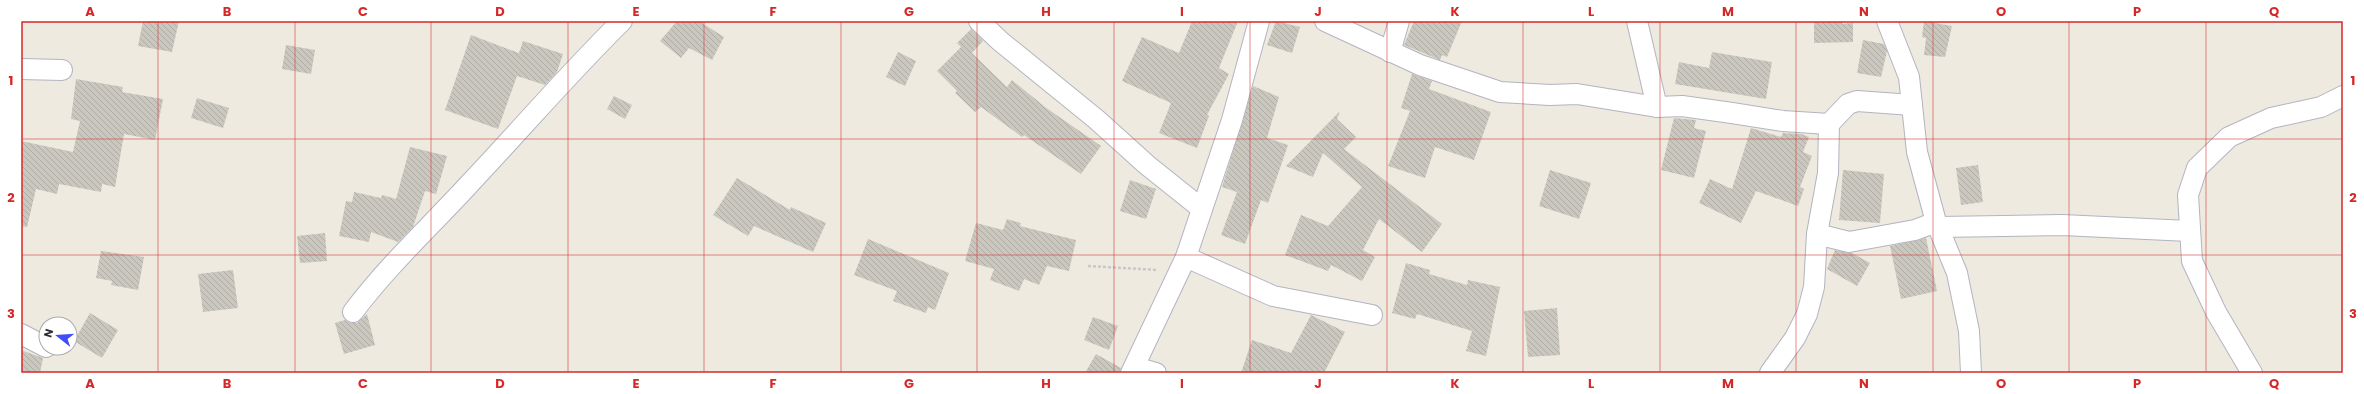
<svg xmlns="http://www.w3.org/2000/svg" width="2364" height="394" font-family="Poppins,sans-serif">
  <defs>
    <pattern id="building-back-hatch" width="6" height="6" patternUnits="userSpaceOnUse"><rect width="6" height="6" fill="#cac8be"/><path d="M-1 5l2 2M0 0l6 6M5-1l2 2" fill="none" stroke="#aeaca4"/></pattern>
  </defs>
  <rect width="100%" height="100%" fill="#eeeae0"/>
  <!-- building -->
  <g fill="url(#building-back-hatch)">
    <path d="M 143,21 L 179,21 L 172,52 L 138,46 Z"/>
    <path d="M 677,21 L 699,21 L 724,37 L 712,60 L 689,48 L 681,58 L 660,41 Z"/>
    <path d="M 1192,21 L 1238,21 L 1219,68 L 1229,74 L 1207,115 L 1209,116 L 1197,148 L 1159,133 L 1171,103 L 1122,81 L 1142,37 L 1179,53 Z"/>
    <path d="M 1276,21 L 1300,27 L 1292,53 L 1267,45 Z"/>
    <path d="M 1414,21 L 1462,21 L 1447,57 L 1442,55 L 1440,60 L 1404,45 Z"/>
    <path d="M 1814,21 L 1842,21 L 1842,24 L 1853,23 L 1853,42 L 1814,43 Z"/>
    <path d="M 1924,21 L 1952,26 L 1945,57 L 1924,55 L 1926,38 L 1922,37 Z"/>
    <path d="M 971,29 L 983,41 L 972,53 L 1007,87 L 1012,80 L 1045,107 L 1101,146 L 1081,174 L 1024,135 L 1022,137 L 981,107 L 975,112 L 955,93 L 957,91 L 937,71 L 961,47 L 957,43 Z"/>
    <path d="M 471,35 L 519,53 L 523,41 L 563,54 L 557,72 L 545,85 L 517,76 L 498,129 L 445,110 Z"/>
    <path d="M 1863,40 L 1884,44 L 1887,51 L 1881,77 L 1857,73 Z"/>
    <path d="M 286,45 L 315,50 L 311,74 L 282,69 Z"/>
    <path d="M 898,52 L 916,61 L 905,86 L 886,77 Z"/>
    <path d="M 1712,52 L 1772,62 L 1766,99 L 1675,84 L 1679,62 L 1709,68 Z"/>
    <path d="M 1412,74 L 1432,81 L 1429,89 L 1491,112 L 1474,160 L 1435,147 L 1425,178 L 1388,166 L 1410,111 L 1401,108 Z"/>
    <path d="M 76,79 L 123,87 L 122,92 L 163,99 L 155,140 L 124,134 L 115,187 L 102,184 L 101,192 L 59,184 L 57,194 L 36,189 L 27,227 L 21,226 L 21,141 L 73,152 L 80,121 L 71,119 Z"/>
    <path d="M 1253,86 L 1279,97 L 1267,138 L 1288,145 L 1268,203 L 1261,200 L 1245,244 L 1221,235 L 1237,192 L 1222,187 Z"/>
    <path d="M 614,96 L 632,105 L 625,119 L 607,109 Z"/>
    <path d="M 197,98 L 229,108 L 223,128 L 191,118 Z"/>
    <path d="M 1340,111 L 1337,119 L 1356,137 L 1344,149 L 1442,224 L 1422,252 L 1379,219 L 1363,250 L 1375,257 L 1362,281 L 1331,265 L 1328,271 L 1285,255 L 1301,215 L 1328,226 L 1362,187 L 1323,153 L 1313,177 L 1286,166 Z"/>
    <path d="M 1674,118 L 1696,120 L 1694,128 L 1706,131 L 1694,178 L 1661,170 Z"/>
    <path d="M 1751,128 L 1781,137 L 1783,133 L 1801,134 L 1809,137 L 1803,152 L 1812,156 L 1800,187 L 1804,189 L 1798,206 L 1756,191 L 1741,223 L 1699,203 L 1710,179 L 1732,189 Z"/>
    <path d="M 410,147 L 447,156 L 436,194 L 425,191 L 413,227 L 398,242 L 371,232 L 369,242 L 339,236 L 346,201 L 352,202 L 354,192 L 381,198 L 382,195 L 396,199 Z"/>
    <path d="M 1978,165 L 1983,202 L 1961,205 L 1956,168 Z"/>
    <path d="M 1550,170 L 1591,183 L 1579,219 L 1539,206 Z"/>
    <path d="M 1843,170 L 1884,174 L 1880,223 L 1839,220 Z"/>
    <path d="M 737,178 L 790,210 L 791,207 L 826,223 L 813,252 L 754,226 L 748,236 L 713,215 Z"/>
    <path d="M 1130,180 L 1156,189 L 1146,219 L 1120,211 Z"/>
    <path d="M 1007,219 L 1021,223 L 1020,226 L 1076,240 L 1069,271 L 1047,266 L 1039,285 L 1024,279 L 1019,291 L 990,280 L 994,269 L 965,261 L 976,223 L 1003,230 Z"/>
    <path d="M 325,233 L 327,261 L 300,263 L 297,236 Z"/>
    <path d="M 1926,238 L 1937,291 L 1901,299 L 1890,246 Z"/>
    <path d="M 868,239 L 949,273 L 935,310 L 928,307 L 926,313 L 893,301 L 897,291 L 854,275 Z"/>
    <path d="M 1835,250 L 1852,253 L 1870,263 L 1857,286 L 1827,269 Z"/>
    <path d="M 101,251 L 144,257 L 138,290 L 111,285 L 112,281 L 96,278 Z"/>
    <path d="M 1406,263 L 1430,270 L 1429,274 L 1467,285 L 1468,280 L 1500,287 L 1486,356 L 1466,351 L 1472,331 L 1417,314 L 1415,319 L 1392,313 Z"/>
    <path d="M 233,270 L 238,308 L 203,312 L 198,274 Z"/>
    <path d="M 1557,308 L 1560,355 L 1528,357 L 1524,311 Z"/>
    <path d="M 90,313 L 118,330 L 102,358 L 74,341 Z"/>
    <path d="M 367,314 L 375,345 L 344,354 L 335,323 L 345,320 L 351,323 L 357,323 Z"/>
    <path d="M 1311,315 L 1345,332 L 1324,373 L 1241,373 L 1252,340 L 1291,353 Z"/>
    <path d="M 1093,317 L 1118,326 L 1109,350 L 1084,340 Z"/>
    <path d="M 21,350 L 43,358 L 40,373 L 21,373 Z"/>
    <path d="M 1096,354 L 1121,368 L 1120,373 L 1085,373 Z"/>
  </g>
  <g fill="none" stroke-linecap="round" stroke-linejoin="round">
    <!-- minor casing -->
    <g stroke="#b3b4c0" stroke-width="22">
      <g id="minor">
        <path d="M 979,21 L 1000,41 L 1096,119 L 1147,165 L 1202,209"/>
        <path d="M 1325,21 L 1420,65 L 1500,92 L 1550,95 L 1577,94 L 1657,107 L 1682,106 L 1732,113 L 1783,121 L 1829,124 L 1848,104 L 1857,101 L 1912,105"/>
        <path d="M 1637,21 L 1657,107"/>
        <path d="M 1887,21 L 1909,77 L 1917,152 L 1936,222 L 1957,273 L 1969,331 L 1971,373"/>
        <path d="M 1390,52 L 1399,21"/>
        <path d="M 21,69 L 62,70"/>
        <path d="M 1939,227 L 2062,225 L 2189,231"/>
        <path d="M 1817,234 L 1849,242 L 1915,230 L 1936,222"/>
        <path d="M 1186,257 L 1273,296 L 1372,315"/>
        <path d="M 353,312 C 389,264 433,224 473,180 C 523,127 570,72 622,21"/>
        <path d="M 21,334 L 46,347"/>
        <path d="M 1135,367 L 1156,373"/>
        <path d="M 1131,373 L 1186,257 L 1232,120 L 1259,21"/>
        <path d="M 1770,373 L 1795,338 L 1807,314 L 1814,287 L 1817,234 L 1828,173 L 1829,124"/>
        <path d="M 2252,373 L 2216,312 L 2192,261 L 2188,195 L 2197,168 L 2229,137 L 2271,118 L 2321,107 L 2343,96"/>
      </g>
    </g>
    <!-- path -->
    <path stroke="#c8c8c8" stroke-width="2.5" stroke-dasharray="3 2" stroke-linecap="butt" d="M 1088,266 L 1158,270"/>
    <!-- minor -->
    <use href="#minor" stroke="#fff" stroke-width="20"/>
  </g>
  <!-- grid -->
  <path fill="none" stroke="#d62828" stroke-width="1" stroke-opacity="0.55" d="M 158,21 L 158,373M 295,21 L 295,373M 431,21 L 431,373M 568,21 L 568,373M 704,21 L 704,373M 841,21 L 841,373M 977,21 L 977,373M 1114,21 L 1114,373M 1250,21 L 1250,373M 1387,21 L 1387,373M 1523,21 L 1523,373M 1660,21 L 1660,373M 1796,21 L 1796,373M 1933,21 L 1933,373M 2069,21 L 2069,373M 2206,21 L 2206,373M 21,139 L 2343,139M 21,255 L 2343,255"/>
  <!-- border -->
  <rect width="2364" height="394" fill="none" stroke="#ffffff" stroke-width="44"/>
  <!-- north arrow -->
  <g transform="translate(58 336) rotate(287)"><circle r="19" fill="#ffffff" stroke="#ababab"/>
  <path d="M0-3L7 15L0 10L-7 15Z" fill="#404dfb"/>
  <text y="-6" font-size="11" font-weight="bold" text-anchor="middle" fill="#2d2d2d">N</text>
  </g>
  <rect x="22" y="22" width="2320" height="350" fill="none" stroke="#d62828" stroke-width="1.5"/>
  <g font-size="13" text-anchor="middle" font-weight="bold" fill="#d62828">
    <text x="90" y="16">A</text>
    <text x="227" y="16">B</text>
    <text x="363" y="16">C</text>
    <text x="500" y="16">D</text>
    <text x="636" y="16">E</text>
    <text x="773" y="16">F</text>
    <text x="909" y="16">G</text>
    <text x="1046" y="16">H</text>
    <text x="1182" y="16">I</text>
    <text x="1318" y="16">J</text>
    <text x="1455" y="16">K</text>
    <text x="1591" y="16">L</text>
    <text x="1728" y="16">M</text>
    <text x="1864" y="16">N</text>
    <text x="2001" y="16">O</text>
    <text x="2137" y="16">P</text>
    <text x="2274" y="16">Q</text>
    <text x="11" y="85">1</text>
    <text x="2353" y="85">1</text>
    <text x="11" y="202">2</text>
    <text x="2353" y="202">2</text>
    <text x="11" y="318">3</text>
    <text x="2353" y="318">3</text>
    <text x="90" y="388">A</text>
    <text x="227" y="388">B</text>
    <text x="363" y="388">C</text>
    <text x="500" y="388">D</text>
    <text x="636" y="388">E</text>
    <text x="773" y="388">F</text>
    <text x="909" y="388">G</text>
    <text x="1046" y="388">H</text>
    <text x="1182" y="388">I</text>
    <text x="1318" y="388">J</text>
    <text x="1455" y="388">K</text>
    <text x="1591" y="388">L</text>
    <text x="1728" y="388">M</text>
    <text x="1864" y="388">N</text>
    <text x="2001" y="388">O</text>
    <text x="2137" y="388">P</text>
    <text x="2274" y="388">Q</text>
  </g>
</svg>
